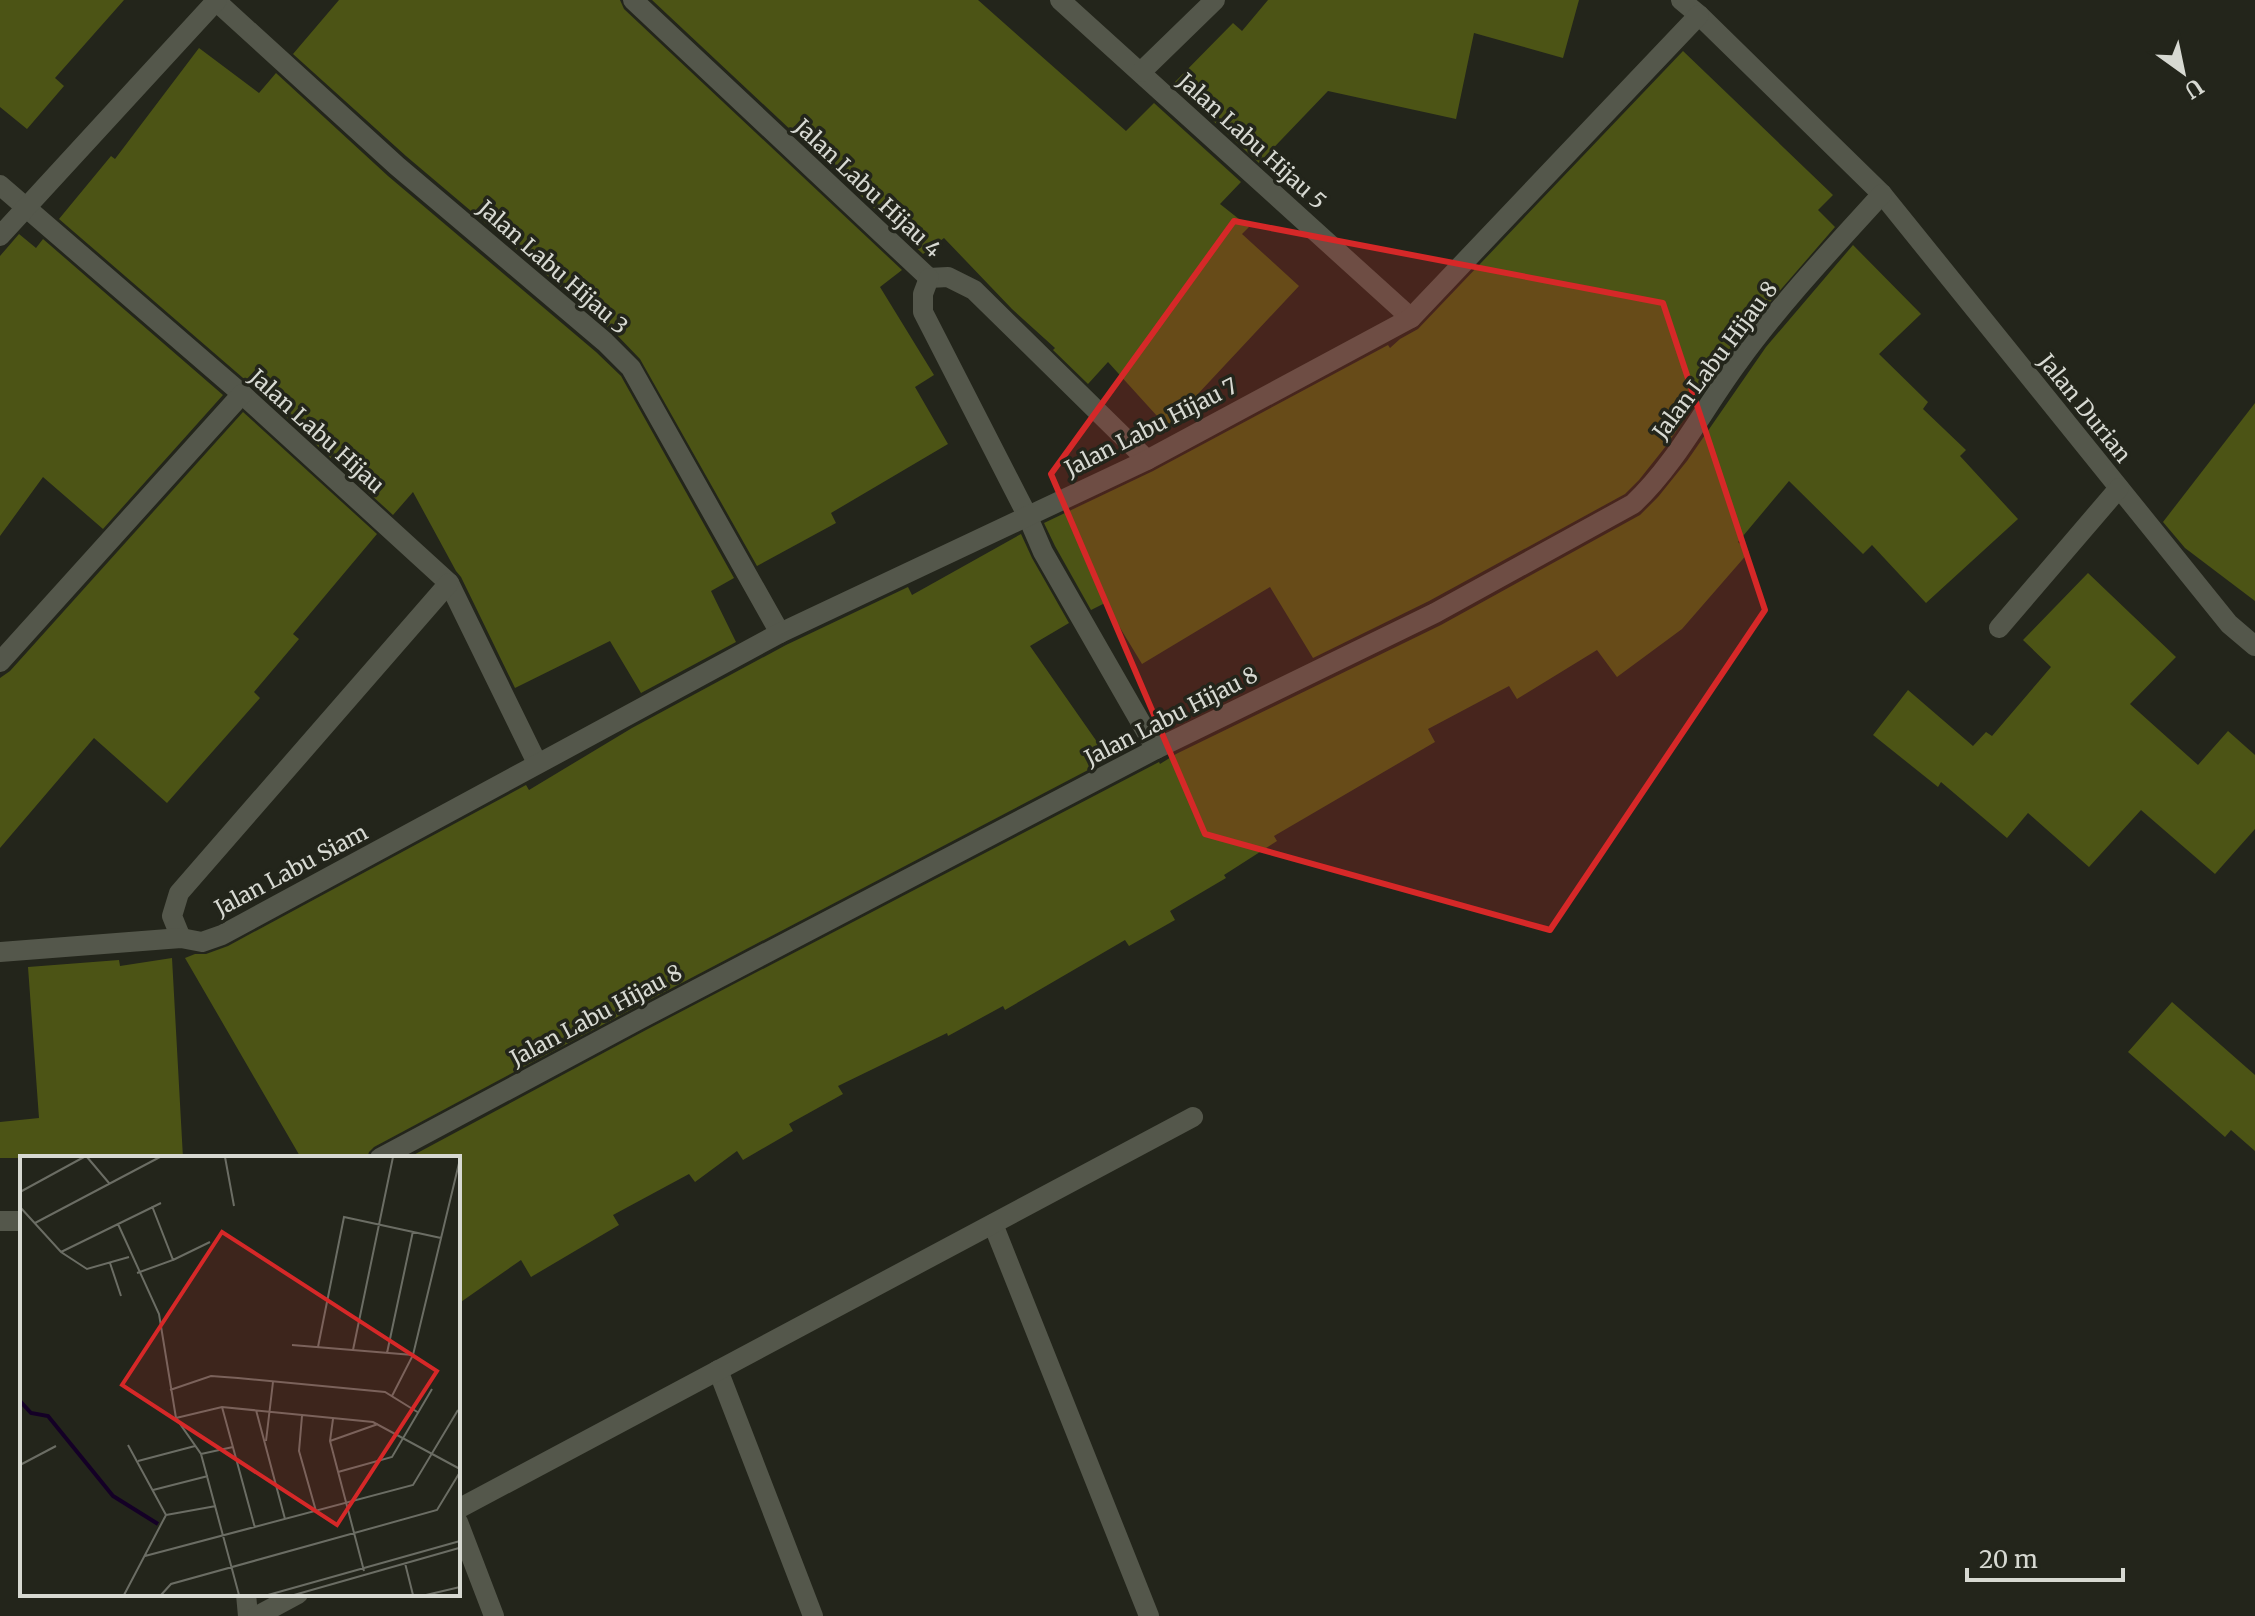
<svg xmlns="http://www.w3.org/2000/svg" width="2255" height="1616" font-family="Merriweather,serif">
  <rect width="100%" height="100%" fill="#23251b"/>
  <!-- building -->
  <g fill="#4c5415">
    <path d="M 0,0 L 124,0 L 55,78 L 64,86 L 27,129 L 0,107 Z"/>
    <path d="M 339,0 L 620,0 L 624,9 L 902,270 L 880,287 L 934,375 L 915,387 L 948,444 L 831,513 L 836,523 L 757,566 L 640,359 L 614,332 L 406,156 L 293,54 Z"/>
    <path d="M 652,0 L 978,0 L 1126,131 L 1154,103 L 1241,182 L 1220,204 L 1249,227 L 1242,234 L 1299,286 L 1167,427 L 1108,362 L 1088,384 L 1053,350 L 1055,348 L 1012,309 L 944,238 L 923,254 Z"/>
    <path d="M 1268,0 L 1579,0 L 1563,58 L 1474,33 L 1456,119 L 1328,91 L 1259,163 L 1173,84 L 1233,23 L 1242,31 Z"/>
    <path d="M 199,48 L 259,93 L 276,73 L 388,176 L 596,352 L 621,376 L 734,578 L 711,591 L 736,642 L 641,693 L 610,641 L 515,688 L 461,577 L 456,571 L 413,492 L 393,515 L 250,384 L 59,219 L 111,156 L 115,159 Z"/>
    <path d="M 1683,51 L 1833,195 L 1818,210 L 1835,227 L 1745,331 L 1666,446 L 1639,480 L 1625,494 L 1429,601 L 1313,658 L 1270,587 L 1142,664 L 1105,603 L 1091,610 L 1055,546 L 1044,523 L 1153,471 L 1388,345 L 1390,348 L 1400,339 L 1418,329 Z"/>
    <path d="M 19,234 L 36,248 L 43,239 L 223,395 L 103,529 L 43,477 L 0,536 L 0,256 Z"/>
    <path d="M 1853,245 L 1921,314 L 1879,354 L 1928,402 L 1923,409 L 1966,450 L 1960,456 L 2018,519 L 1926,603 L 1872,545 L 1863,554 L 1789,481 L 1738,542 L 1749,552 L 1682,629 L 1617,677 L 1597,650 L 1517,699 L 1509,686 L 1428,729 L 1435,742 L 1274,836 L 1277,841 L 1224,875 L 1226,878 L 1170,911 L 1175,920 L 1129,946 L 1125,940 L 1005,1010 L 1003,1006 L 948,1036 L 947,1033 L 838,1086 L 843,1094 L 789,1124 L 793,1131 L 743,1160 L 737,1151 L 695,1182 L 689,1174 L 613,1215 L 619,1225 L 531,1277 L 521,1260 L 458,1304 L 458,1158 L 408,1158 L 646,1030 L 1159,762 L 1160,764 L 1176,754 L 1441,625 L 1640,515 L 1658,497 L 1687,461 L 1766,347 Z"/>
    <path d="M 2255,403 L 2255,601 L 2185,548 L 2163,522 Z"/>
    <path d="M 243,412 L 377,534 L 293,634 L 299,639 L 254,692 L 260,698 L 167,803 L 94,738 L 0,848 L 0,678 L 10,671 Z"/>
    <path d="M 1021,534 L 1032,558 L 1069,623 L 1030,646 L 1109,759 L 634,1008 L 374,1147 L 369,1152 L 367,1158 L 301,1158 L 185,958 L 195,954 L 206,954 L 228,946 L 526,785 L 529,790 L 632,728 L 786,645 L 908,587 L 912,595 Z"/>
    <path d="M 2088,573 L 2176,657 L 2130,704 L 2198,765 L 2228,731 L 2255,755 L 2255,829 L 2215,874 L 2141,810 L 2089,867 L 2028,813 L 2007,838 L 1941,782 L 1938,787 L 1873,735 L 1908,690 L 1973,746 L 1986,732 L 1992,736 L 2051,667 L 2023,640 Z"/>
    <path d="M 172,958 L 183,1158 L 0,1158 L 0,1122 L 39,1118 L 28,967 L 119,960 L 120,966 Z"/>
    <path d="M 2172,1002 L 2255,1075 L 2255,1151 L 2231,1130 L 2225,1137 L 2128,1052 Z"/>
  </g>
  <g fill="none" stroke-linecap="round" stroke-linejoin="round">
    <!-- minor -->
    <g stroke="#54574b" stroke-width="20">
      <path d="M 633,0 L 929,278 L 948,277 L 974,290 L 1147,460"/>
      <path d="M 1060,0 L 1411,318"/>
      <path d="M 1681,0 L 1699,15 L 1882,194 L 2229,624 L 2255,646"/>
      <path d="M 216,1 L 397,166 L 605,342 L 631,368 L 780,633"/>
      <path d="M 1141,72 L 1215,0"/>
      <path d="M 0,185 L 242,394 L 449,583 L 537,763"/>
      <path d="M 0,236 L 217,0"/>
      <path d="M 929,278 L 923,294 L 923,312 L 1027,515 L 1043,552 L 1156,749"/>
      <path d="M 1999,628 L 2119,488"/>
      <path d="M 0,662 L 242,394"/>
      <path d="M 181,938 L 172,916 L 179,893 L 449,583"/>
      <path d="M 0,952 L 181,938 L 202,942 L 222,935 L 780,633 L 1147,460 L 1411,318 L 1699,15"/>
      <path d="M 380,1158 L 640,1019 L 1156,749 L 1435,613 L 1633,504 C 1676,464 1704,408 1739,361 C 1782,302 1833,248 1882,194"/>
      <path d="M 0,1221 L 22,1221"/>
      <path d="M 993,1224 L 1149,1616"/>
      <path d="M 718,1370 L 813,1616"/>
      <path d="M 458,1509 L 1193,1117"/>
      <path d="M 458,1522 L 494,1616"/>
      <path d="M 246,1594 L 248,1616"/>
      <path d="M 257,1616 L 298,1594"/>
    </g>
  </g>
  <!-- marked area -->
  <path fill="#d62828" fill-opacity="0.2" stroke="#d62828" stroke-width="6" stroke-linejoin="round" d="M 1234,221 L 1663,303 L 1765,610 L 1550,930 L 1205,834 L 1051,474 Z"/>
  <g text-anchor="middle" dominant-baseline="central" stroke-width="7" stroke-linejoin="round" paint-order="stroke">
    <!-- street labels -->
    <g font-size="22" fill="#d7d9d2" stroke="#23251b">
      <text transform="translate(1252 141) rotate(42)">Jalan Labu Hijau 5</text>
      <text transform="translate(868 188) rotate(43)">Jalan Labu Hijau 4</text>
      <text transform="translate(553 267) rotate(41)">Jalan Labu Hijau 3</text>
      <text transform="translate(1715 360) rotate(-53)">Jalan Labu Hijau 8</text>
      <text transform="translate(2085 408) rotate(51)">Jalan Durian</text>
      <text transform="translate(1151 427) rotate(-27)">Jalan Labu Hijau 7</text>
      <text transform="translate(317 431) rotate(42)">Jalan Labu Hijau</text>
      <text transform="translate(1171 716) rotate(-27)">Jalan Labu Hijau 8</text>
      <text transform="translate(291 870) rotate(-28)">Jalan Labu Siam</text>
      <text transform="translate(596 1015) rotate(-28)">Jalan Labu Hijau 8</text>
    </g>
  </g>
  <!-- overview -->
  <g transform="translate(20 1156)">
    <rect width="440" height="440" fill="#23251b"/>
    <path fill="none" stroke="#140026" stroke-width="4" d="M 0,245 L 11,257 L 28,260 L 93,340 L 138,368"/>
    <path fill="none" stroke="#6b6d64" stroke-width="2" d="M 67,1 L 89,27M 205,1 L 214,50M 0,36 L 64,1M 0,51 L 41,96 L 67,113 L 109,101M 15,67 L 140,1M 98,68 L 139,158 L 156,262 L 181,298 L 219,439M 41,96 L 141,47M 153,104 L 190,86M 90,107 L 101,140M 117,117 L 153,104 L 132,50M 272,189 L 393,199M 298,191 L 324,61 L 421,82M 333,194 L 373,1M 367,197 L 393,75M 150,234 L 191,220 L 218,222 L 365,236 L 399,257M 372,240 L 393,199 L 440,3M 202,251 L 235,372M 236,254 L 265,363M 282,260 L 279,295 L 296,355M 156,262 L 202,251 L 353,266 L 440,313M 313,263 L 310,285 L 344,415M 246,285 L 253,226M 310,285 L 358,268M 108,289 L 146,359M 181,298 L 213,291M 118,305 L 175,290M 0,309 L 36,290M 318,316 L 372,301 L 412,233M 133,334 L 188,320M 146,359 L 196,350M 125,400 L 393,329 L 438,254M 385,407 L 393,439M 104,439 L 146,359M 141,439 L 151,428 L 417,354 L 440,316M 248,439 L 440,385M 274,439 L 439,392M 406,439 L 440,431"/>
    <path fill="#d62828" fill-opacity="0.15" stroke="#d62828" stroke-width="4" d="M 202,76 L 417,215 L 317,369 L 102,229 Z"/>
    <rect width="440" height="440" fill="none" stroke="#d7d9d2" stroke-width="4"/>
  </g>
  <!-- north arrow -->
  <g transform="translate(2183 72) rotate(147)" stroke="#23251b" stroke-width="6" paint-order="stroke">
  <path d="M0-6L14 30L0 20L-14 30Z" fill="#d7d9d2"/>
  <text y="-12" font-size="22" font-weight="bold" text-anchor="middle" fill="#d7d9d2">U</text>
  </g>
  <!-- scale -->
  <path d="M1967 1568v12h156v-12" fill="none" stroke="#d7d9d2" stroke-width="4"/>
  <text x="1979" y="1568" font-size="24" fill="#d7d9d2" stroke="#23251b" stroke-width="6" paint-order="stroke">20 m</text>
</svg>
